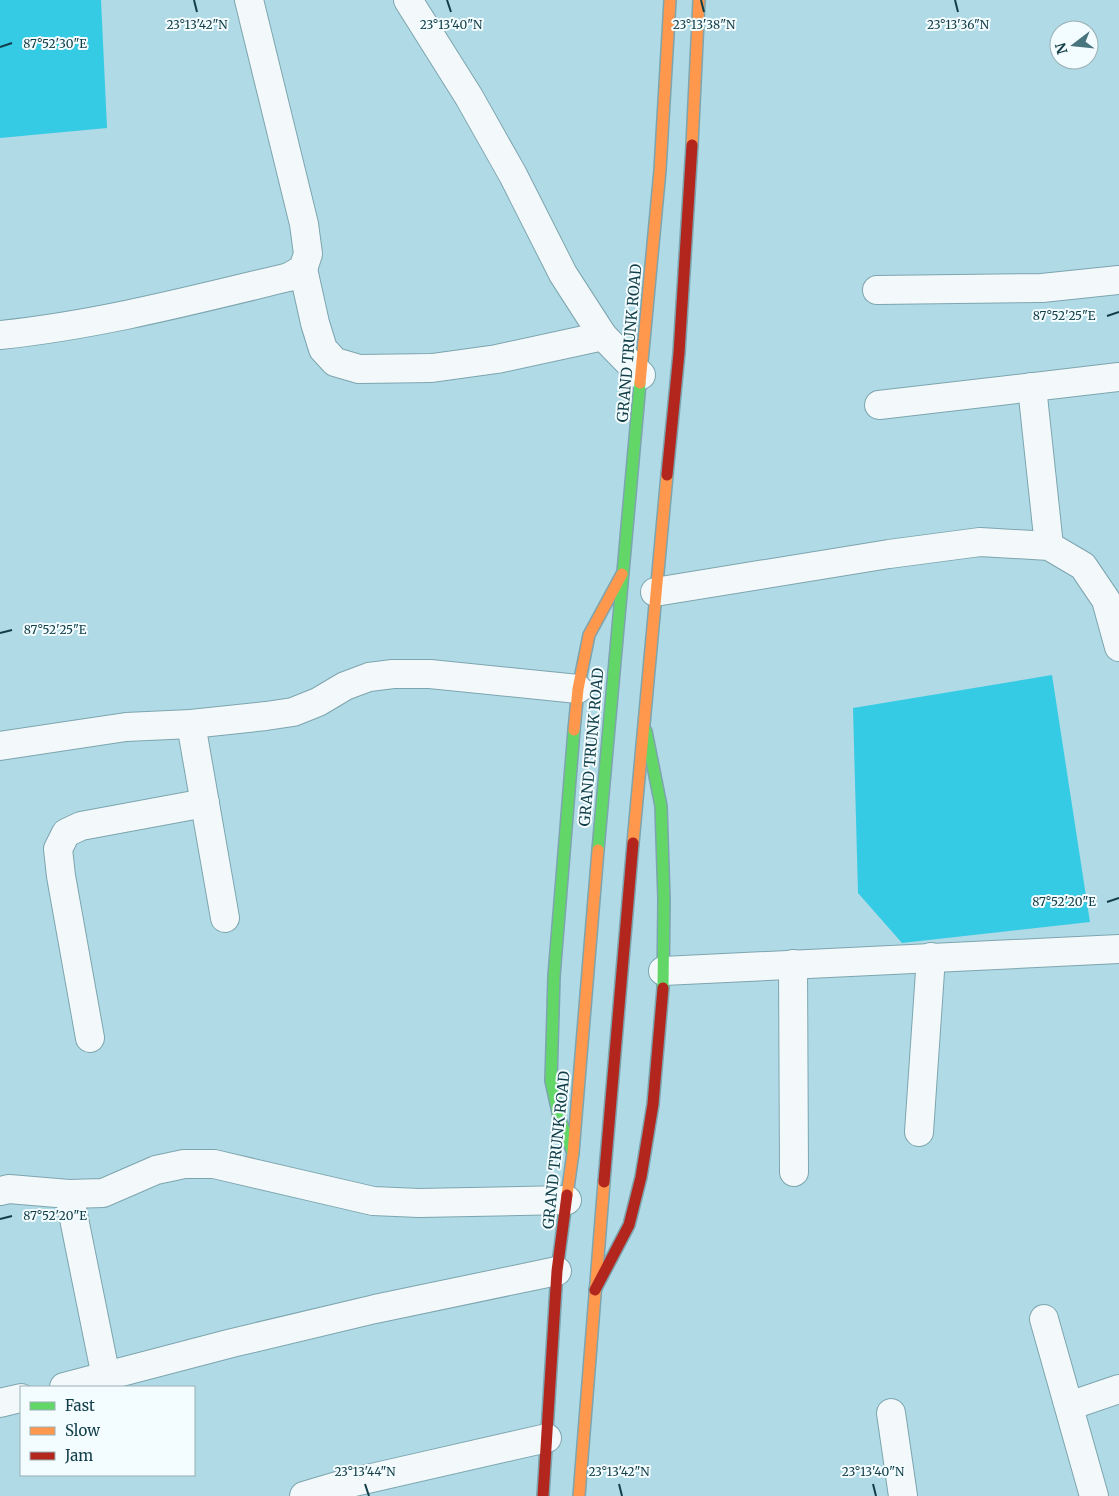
<svg xmlns="http://www.w3.org/2000/svg" width="1119" height="1496" font-family="Merriweather,serif">
  <rect width="100%" height="100%" fill="#b0dae5"/>
  <!-- water -->
  <g fill="#36cbe4">
    <path d="M 0,0 L 101,0 L 107,128 L 0,138 Z"/>
    <path d="M 1052,675 L 1090,922 L 902,943 L 858,893 L 853,708 Z"/>
  </g>
  <g fill="none" stroke-linecap="round" stroke-linejoin="round">
    <!-- street casing -->
    <g stroke="#7da5af" stroke-width="30">
      <g id="street">
        <path d="M 408,0 L 469,97 L 513,175 L 563,274 L 603,336 L 641,375"/>
        <path d="M 303,269 L 315,323 L 323,349 L 335,362 L 359,369 L 432,368 L 497,359 L 603,336"/>
        <path d="M 877,290 L 1042,288 L 1119,280"/>
        <path d="M 0,335 C 98,325 193,300 289,277 L 303,269 L 308,254 L 304,224 L 249,0"/>
        <path d="M 1032,387 L 1049,546"/>
        <path d="M 879,405 L 1119,377"/>
        <path d="M 655,592 L 889,554 L 980,542 L 1049,546 L 1083,566 L 1106,600 L 1119,647"/>
        <path d="M 191,724 L 225,918"/>
        <path d="M 0,746 L 126,727 L 191,724 L 266,716 L 293,712 L 318,702 L 345,686 L 369,677 L 393,674 L 430,674 L 578,689"/>
        <path d="M 793,964 L 794,1172"/>
        <path d="M 663,971 L 1119,949"/>
        <path d="M 90,1038 L 61,876 L 58,849 L 66,833 L 81,826 L 205,803"/>
        <path d="M 919,1132 L 931,957"/>
        <path d="M 0,1191 L 9,1189 L 69,1194 L 103,1193 L 156,1170 L 184,1164 L 214,1164 L 373,1201 L 419,1203 L 567,1200"/>
        <path d="M 69,1194 L 106,1377"/>
        <path d="M 1044,1319 L 1094,1496"/>
        <path d="M 64,1387 L 232,1343 L 375,1309 L 557,1271"/>
        <path d="M 0,1403 L 21,1398"/>
        <path d="M 1069,1406 L 1119,1389"/>
        <path d="M 891,1413 L 903,1496"/>
        <path d="M 304,1496 L 341,1485 L 547,1438"/>
      </g>
    </g>
    <!-- fast casing -->
    <g stroke="#7da5af" stroke-width="14">
      <g id="fast">
        <path d="M 646,731 L 661,806 L 664,900 L 663,988"/>
        <path d="M 598,850 L 640,383"/>
        <path d="M 573,1153 L 559,1117 L 551,1081 L 554,976 L 574,730"/>
      </g>
    </g>
    <!-- slow casing -->
    <g stroke="#7da5af" stroke-width="14">
      <g id="slow">
        <path d="M 692,145 L 699,0"/>
        <path d="M 640,383 L 660,170 L 670,0"/>
        <path d="M 574,730 L 578,689 L 589,635 L 622,574"/>
        <path d="M 633,843 L 667,475"/>
        <path d="M 567,1195 L 573,1153 L 598,850"/>
        <path d="M 579,1496 L 604,1182"/>
      </g>
    </g>
    <!-- jam casing -->
    <g stroke="#7da5af" stroke-width="14">
      <g id="jam">
        <path d="M 667,475 L 679,353 L 692,145"/>
        <path d="M 604,1182 L 633,843"/>
        <path d="M 595,1290 L 629,1225 L 641,1177 L 653,1104 L 663,988"/>
        <path d="M 543,1496 L 557,1271 L 567,1195"/>
      </g>
    </g>
    <!-- street -->
    <use href="#street" stroke="#f3f9fb" stroke-width="28"/>
    <!-- fast -->
    <use href="#fast" stroke="#63d668" stroke-width="11"/>
    <!-- slow -->
    <use href="#slow" stroke="#ff974d" stroke-width="11"/>
    <!-- jam -->
    <use href="#jam" stroke="#b3261e" stroke-width="11"/>
  </g>
  <!-- ticks -->
  <path fill="none" stroke="#113e48" stroke-width="2" d="M 194,0 L 197,12M 447,0 L 451,12M 701,0 L 704,12M 955,0 L 958,12M 0,47 L 12,43M 1107,316 L 1119,312M 0,633 L 12,630M 1107,902 L 1119,898M 0,1219 L 12,1216M 365,1484 L 369,1496M 619,1484 L 622,1496M 873,1484 L 876,1496"/>
  <g text-anchor="middle" dominant-baseline="central" stroke-width="4" stroke-linejoin="round" paint-order="stroke">
    <!-- street labels -->
    <g font-size="15" fill="#113e48" stroke="#f3fcfe">
      <text transform="translate(629 343) rotate(-85)">GRAND TRUNK ROAD</text>
      <text transform="translate(591 747) rotate(-85)">GRAND TRUNK ROAD</text>
      <text transform="translate(556 1150) rotate(-84)">GRAND TRUNK ROAD</text>
    </g>
  </g>
  <g font-size="12" text-anchor="middle" fill="#113e48" stroke="#f3fcfe" stroke-width="4" stroke-linejoin="round" paint-order="stroke">
    <text x="197" y="29">23°13'42"N</text>
    <text x="451" y="29">23°13'40"N</text>
    <text x="704" y="29">23°13'38"N</text>
    <text x="958" y="29">23°13'36"N</text>
    <text x="55" y="48">87°52'30"E</text>
    <text x="1064" y="320">87°52'25"E</text>
    <text x="55" y="634">87°52'25"E</text>
    <text x="1064" y="906">87°52'20"E</text>
    <text x="55" y="1220">87°52'20"E</text>
    <text x="365" y="1476">23°13'44"N</text>
    <text x="619" y="1476">23°13'42"N</text>
    <text x="873" y="1476">23°13'40"N</text>
  </g>
  <!-- legend -->
  <rect x="20" y="1386" width="175" height="90" fill="#f3fcfe" stroke="#99b0b5"/>
  <rect x="30" y="1402" width="25" height="8" fill="#63d668" stroke="#99b0b5"/>
  <text x="65" y="1411" font-size="15" fill="#113e48">Fast</text>
  <rect x="30" y="1427" width="25" height="8" fill="#ff974d" stroke="#99b0b5"/>
  <text x="65" y="1436" font-size="15" fill="#113e48">Slow</text>
  <rect x="30" y="1452" width="25" height="8" fill="#b3261e" stroke="#99b0b5"/>
  <text x="65" y="1461" font-size="15" fill="#113e48">Jam</text>
  <!-- north arrow -->
  <g transform="translate(1074 45) rotate(254)"><circle r="24" fill="#f3fcfe" stroke="#99b0b5"/>
  <path d="M0-4L9 19L0 12L-9 19Z" fill="#49757f"/>
  <text y="-8" font-size="14" font-weight="bold" text-anchor="middle" fill="#113e48">N</text>
  </g>
</svg>
